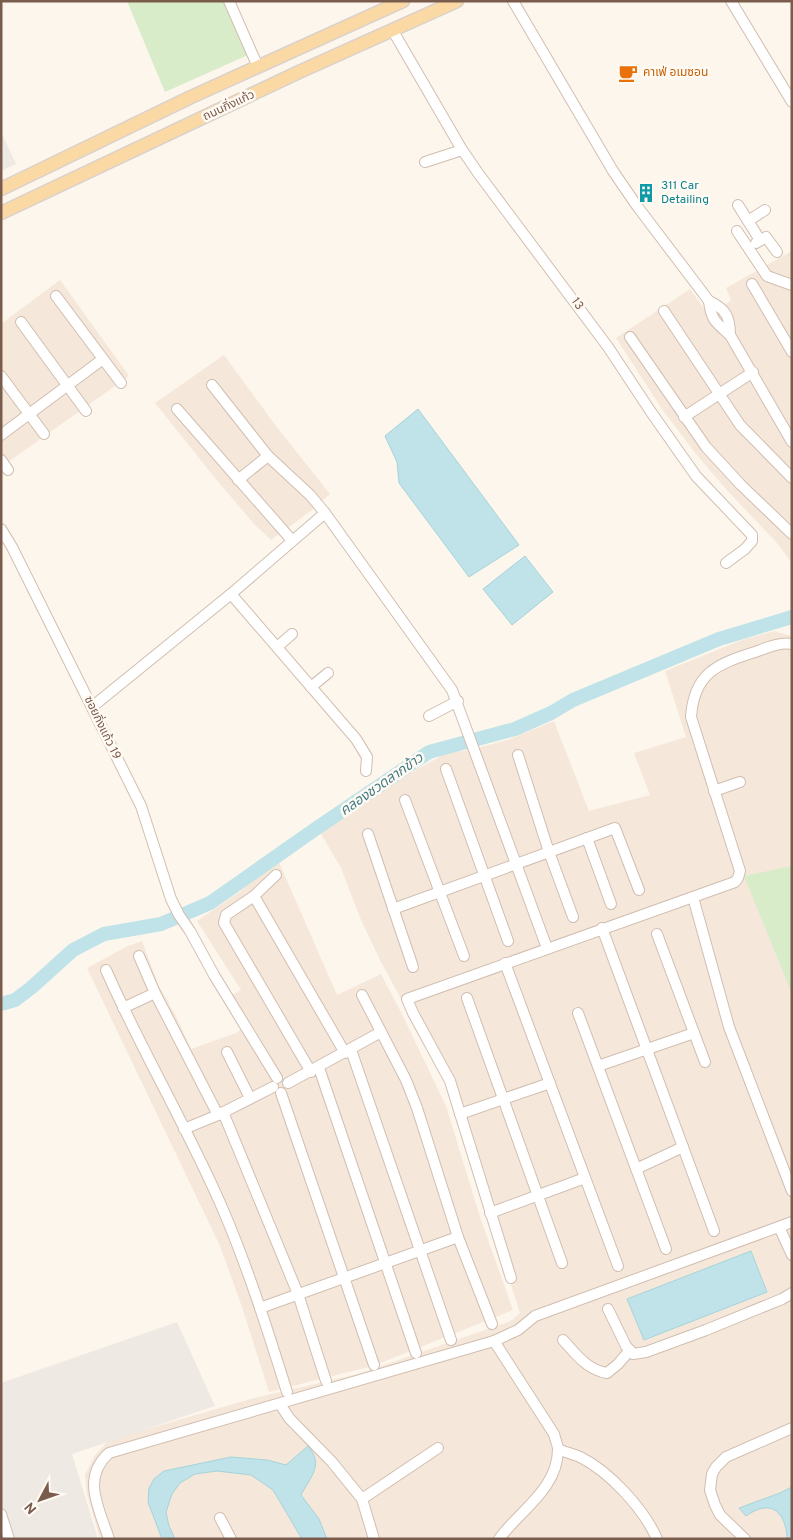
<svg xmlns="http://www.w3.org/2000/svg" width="793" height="1540" font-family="Overpass,'Noto Sans Thai',sans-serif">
  <rect width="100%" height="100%" fill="#fdf6ec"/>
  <!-- residential -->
  <g fill="#f5e8da">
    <path d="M 792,251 L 792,563 L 777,543 L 725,488 L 696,454 L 662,409 L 616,338 L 690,289 L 710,317 L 731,300 L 726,288 Z"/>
    <path d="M 60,280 L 129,376 L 1,467 L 1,324 Z"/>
    <path d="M 224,355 L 276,426 L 330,494 L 312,510 L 271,540 L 254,524 L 215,478 L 155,403 Z"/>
    <path d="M 774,631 L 792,636 L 792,1539 L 100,1539 L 87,1494 L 85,1475 L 95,1455 L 109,1440 L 254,1398 L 358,1374 L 511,1321 L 520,1313 L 447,1083 L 381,962 L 361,920 L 341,868 L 320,832 L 391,784 L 445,754 L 474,749 L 510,739 L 554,721 L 589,811 L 650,795 L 634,753 L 686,737 L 665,671 L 742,640 Z"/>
    <path d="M 278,860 L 337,995 L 381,974 L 403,1016 L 446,1106 L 481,1220 L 513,1310 L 373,1366 L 269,1392 L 242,1307 L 220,1246 L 87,968 L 128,946 L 142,941 L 158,984 L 176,1016 L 191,1049 L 236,1033 L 244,1027 L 227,998 L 241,990 L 197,921 L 238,893 Z"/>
  </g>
  <!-- industrial -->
  <g fill="#efe9e4">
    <path d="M 1,132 L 16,164 L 1,171 Z"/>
    <path d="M 177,1322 L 215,1406 L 72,1454 L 98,1539 L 1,1539 L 1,1383 Z"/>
  </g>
  <!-- green -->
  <g fill="#d8ecc9">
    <path d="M 127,1 L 224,1 L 248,55 L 165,92 Z"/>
    <path d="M 792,866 L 792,994 L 744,876 Z"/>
  </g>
  <!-- water -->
  <g fill="#bfe3e8" stroke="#a5d3da">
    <path d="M 418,409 L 519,545 L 469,577 L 399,483 L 397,462 L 385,436 Z"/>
    <path d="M 525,556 L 553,592 L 512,625 L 483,589 Z"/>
    <path d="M 751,1251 L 767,1292 L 644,1340 L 627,1299 Z"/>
    <path d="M 308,1446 C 324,1465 311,1476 301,1495 L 319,1519 L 327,1539 L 302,1539 L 273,1490 L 251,1475 L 217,1471 L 195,1474 L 180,1483 L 172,1494 L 166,1512 L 169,1526 L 175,1539 L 162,1539 L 148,1502 L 149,1488 L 154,1479 L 164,1471 L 231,1457 L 267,1460 L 286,1465 Z"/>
    <path d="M 792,1487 L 792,1539 L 787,1539 C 787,1527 782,1509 768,1508 C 760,1507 752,1512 746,1516 L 739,1508 L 780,1493 Z"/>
  </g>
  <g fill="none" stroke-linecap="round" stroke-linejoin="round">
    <!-- river -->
    <path stroke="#bfe3e8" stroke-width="14" d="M 1,1004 L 15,1000 L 31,988 L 73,950 L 104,934 L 161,924 L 210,903 L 314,830 L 429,752 L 515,729 L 551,713 L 573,700 L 719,639 L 792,617"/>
    <!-- minor casing -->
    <g stroke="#d1beb0" stroke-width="12">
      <g id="minor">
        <path d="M 229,1 L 258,67"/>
        <path d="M 513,1 L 613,171 L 637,206 L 709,301 C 726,309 730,317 730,335"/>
        <path d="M 731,1 L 792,102"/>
        <path d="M 393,31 L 461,148 L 478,173 L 608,347 L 651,412 L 696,476 L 752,535 L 752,541 L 745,549 L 726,563"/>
        <path d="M 425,162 L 462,150"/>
        <path d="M 738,205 L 760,240"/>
        <path d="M 748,221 L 765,210"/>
        <path d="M 737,231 L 767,276 L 792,285"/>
        <path d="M 756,243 L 766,237 L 777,252"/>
        <path d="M 752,284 L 792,352"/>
        <path d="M 56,296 L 121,383"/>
        <path d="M 709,301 C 711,320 716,323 730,335 L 792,442"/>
        <path d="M 664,311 L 740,425 L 792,478"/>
        <path d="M 21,322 L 86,411"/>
        <path d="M 630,337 L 706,447 L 741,485 L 792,534"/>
        <path d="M 1,376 L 44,434"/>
        <path d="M 212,385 L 268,456 L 310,495 L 325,513 L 452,690 L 547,948"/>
        <path d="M 177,409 L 289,537"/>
        <path d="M 684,417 L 753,372"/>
        <path d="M 1,435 L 103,359"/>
        <path d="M 1,460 L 8,470"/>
        <path d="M 238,480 L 268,456"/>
        <path d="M 1,529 L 12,547 L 141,806 L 171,899 L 179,915 L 190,931 L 214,975 L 277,1078"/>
        <path d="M 231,594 L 356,739 L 367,757 L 366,771"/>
        <path d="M 277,647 L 292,634"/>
        <path d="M 311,687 L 328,673"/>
        <path d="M 92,707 L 231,594 L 325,513"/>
        <path d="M 429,716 L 458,701"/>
        <path d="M 518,755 L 549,852 L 573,917"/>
        <path d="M 446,769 L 508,941"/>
        <path d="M 714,791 L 740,782"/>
        <path d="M 405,800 L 464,956"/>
        <path d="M 368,834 L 413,967"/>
        <path d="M 587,838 L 611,904"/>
        <path d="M 276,875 L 254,896 L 226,915 L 224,923 L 311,1072"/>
        <path d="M 254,896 L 345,1053"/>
        <path d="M 693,897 L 729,1027 L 792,1191"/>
        <path d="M 393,909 L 615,828 L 639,890"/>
        <path d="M 602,928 L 714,1231"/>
        <path d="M 657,934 L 705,1062"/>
        <path d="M 139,956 L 155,993 L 218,1115"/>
        <path d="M 505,963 L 618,1266"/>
        <path d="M 106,970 C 142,1052 189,1130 224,1212 C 249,1271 268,1331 287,1392"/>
        <path d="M 362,995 L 406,1080 L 417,1108 L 458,1237 L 492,1324"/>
        <path d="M 467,998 L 562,1263"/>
        <path d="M 123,1008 L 155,993"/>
        <path d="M 578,1013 L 666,1249"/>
        <path d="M 351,1050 L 451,1340"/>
        <path d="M 227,1052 L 250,1098"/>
        <path d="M 598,1066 L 694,1033"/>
        <path d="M 319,1068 L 416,1353"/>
        <path d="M 288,1083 L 381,1032"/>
        <path d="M 281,1093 L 374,1365"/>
        <path d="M 223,1112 L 298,1294 L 326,1381"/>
        <path d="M 460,1114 L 550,1083"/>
        <path d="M 184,1129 L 218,1115 L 273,1087"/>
        <path d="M 636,1169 L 683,1147"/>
        <path d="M 490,1213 L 585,1178"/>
        <path d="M 779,1227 L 792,1255"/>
        <path d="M 511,1278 L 450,1081 L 413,1013 L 407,999 L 735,882 L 738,878 L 740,871 L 691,717 C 694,673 717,664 755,652 C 766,648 779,642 792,644"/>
        <path d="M 260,1308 L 458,1237"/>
        <path d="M 608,1309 L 626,1346 L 633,1354 L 646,1352 L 706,1330 L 782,1299 L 792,1293"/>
        <path d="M 563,1340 C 576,1354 587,1370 607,1373 L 618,1364 L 630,1350"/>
        <path d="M 494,1341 L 554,1434 C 555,1439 558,1445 558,1449 C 558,1489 520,1510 499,1539"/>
        <path d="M 280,1404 L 289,1418 L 332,1462 L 362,1499 L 374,1539"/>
        <path d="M 558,1449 C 565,1452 573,1454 580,1457 C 609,1471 644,1509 657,1539"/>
        <path d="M 362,1499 L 438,1448"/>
        <path d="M 1,1514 L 9,1539"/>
        <path d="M 220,1518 L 231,1539"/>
        <path d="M 109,1539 C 99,1508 81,1478 109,1453 L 494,1341 L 518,1330 L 535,1316 L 792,1222"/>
        <path d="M 745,1539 L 720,1515 L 715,1505 L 710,1490 L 712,1474 L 716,1467 L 726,1457 L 792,1428"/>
      </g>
    </g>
    <!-- major casing -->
    <g stroke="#dad1cd" stroke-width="15">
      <g id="major">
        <path d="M 1,189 L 191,97 L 403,1"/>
        <path d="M 1,213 L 299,72 L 457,1"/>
      </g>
    </g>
    <!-- minor -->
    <use href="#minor" stroke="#fff" stroke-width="10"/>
    <!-- major -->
    <use href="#major" stroke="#fbd9a5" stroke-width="12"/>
  </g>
  <!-- icons -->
  <defs>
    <g id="cafe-bare" transform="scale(1.5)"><path d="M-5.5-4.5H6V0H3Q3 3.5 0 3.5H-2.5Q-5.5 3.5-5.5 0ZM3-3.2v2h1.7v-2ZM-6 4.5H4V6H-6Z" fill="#e8710a" stroke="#fffaf3" stroke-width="2.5" paint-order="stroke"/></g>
    <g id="building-bare" transform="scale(1.5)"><path d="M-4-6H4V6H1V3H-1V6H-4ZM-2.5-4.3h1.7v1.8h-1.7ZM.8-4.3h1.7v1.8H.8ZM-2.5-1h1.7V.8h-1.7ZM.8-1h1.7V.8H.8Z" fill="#0f9aa8" stroke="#fffaf3" stroke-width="2.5" paint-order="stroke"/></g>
  </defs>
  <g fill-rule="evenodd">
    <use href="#cafe-bare" x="628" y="73"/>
    <use href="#building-bare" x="646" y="193"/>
  </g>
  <g text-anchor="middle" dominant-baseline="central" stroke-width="5" stroke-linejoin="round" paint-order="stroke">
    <!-- food labels -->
    <g font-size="12" fill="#c56008" stroke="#fffaf3" text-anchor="start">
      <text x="643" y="73">คาเฟ่ อเมซอน</text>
    </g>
    <!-- street labels -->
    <g font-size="12" fill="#7a5c4d" stroke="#fffaf3">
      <text transform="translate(229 106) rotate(-25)">ถนนกิ่งแก้ว</text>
      <text transform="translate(577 304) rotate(54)">13</text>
      <text transform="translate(102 728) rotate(64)">ซอยกิ่งแก้ว 19</text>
    </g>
    <!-- culture labels -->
    <g font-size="12" fill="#0d838f" stroke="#fffaf3" text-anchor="start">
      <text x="661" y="186">311 Car<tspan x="661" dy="14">Detailing</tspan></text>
    </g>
    <!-- water labels -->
    <g font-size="14" font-style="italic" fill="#437c86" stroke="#fffaf3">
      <text transform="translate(382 785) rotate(-35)">คลองชวดลากข้าว</text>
    </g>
  </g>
  <!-- border -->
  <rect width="793" height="1540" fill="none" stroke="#7a5c4d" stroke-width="5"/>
  <!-- north arrow -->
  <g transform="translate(40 1500) rotate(229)" stroke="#fffaf3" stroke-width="4" paint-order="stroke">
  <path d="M0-4L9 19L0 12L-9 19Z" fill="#7a5c4d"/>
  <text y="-8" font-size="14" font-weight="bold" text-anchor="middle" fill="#7a5c4d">N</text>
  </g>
</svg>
